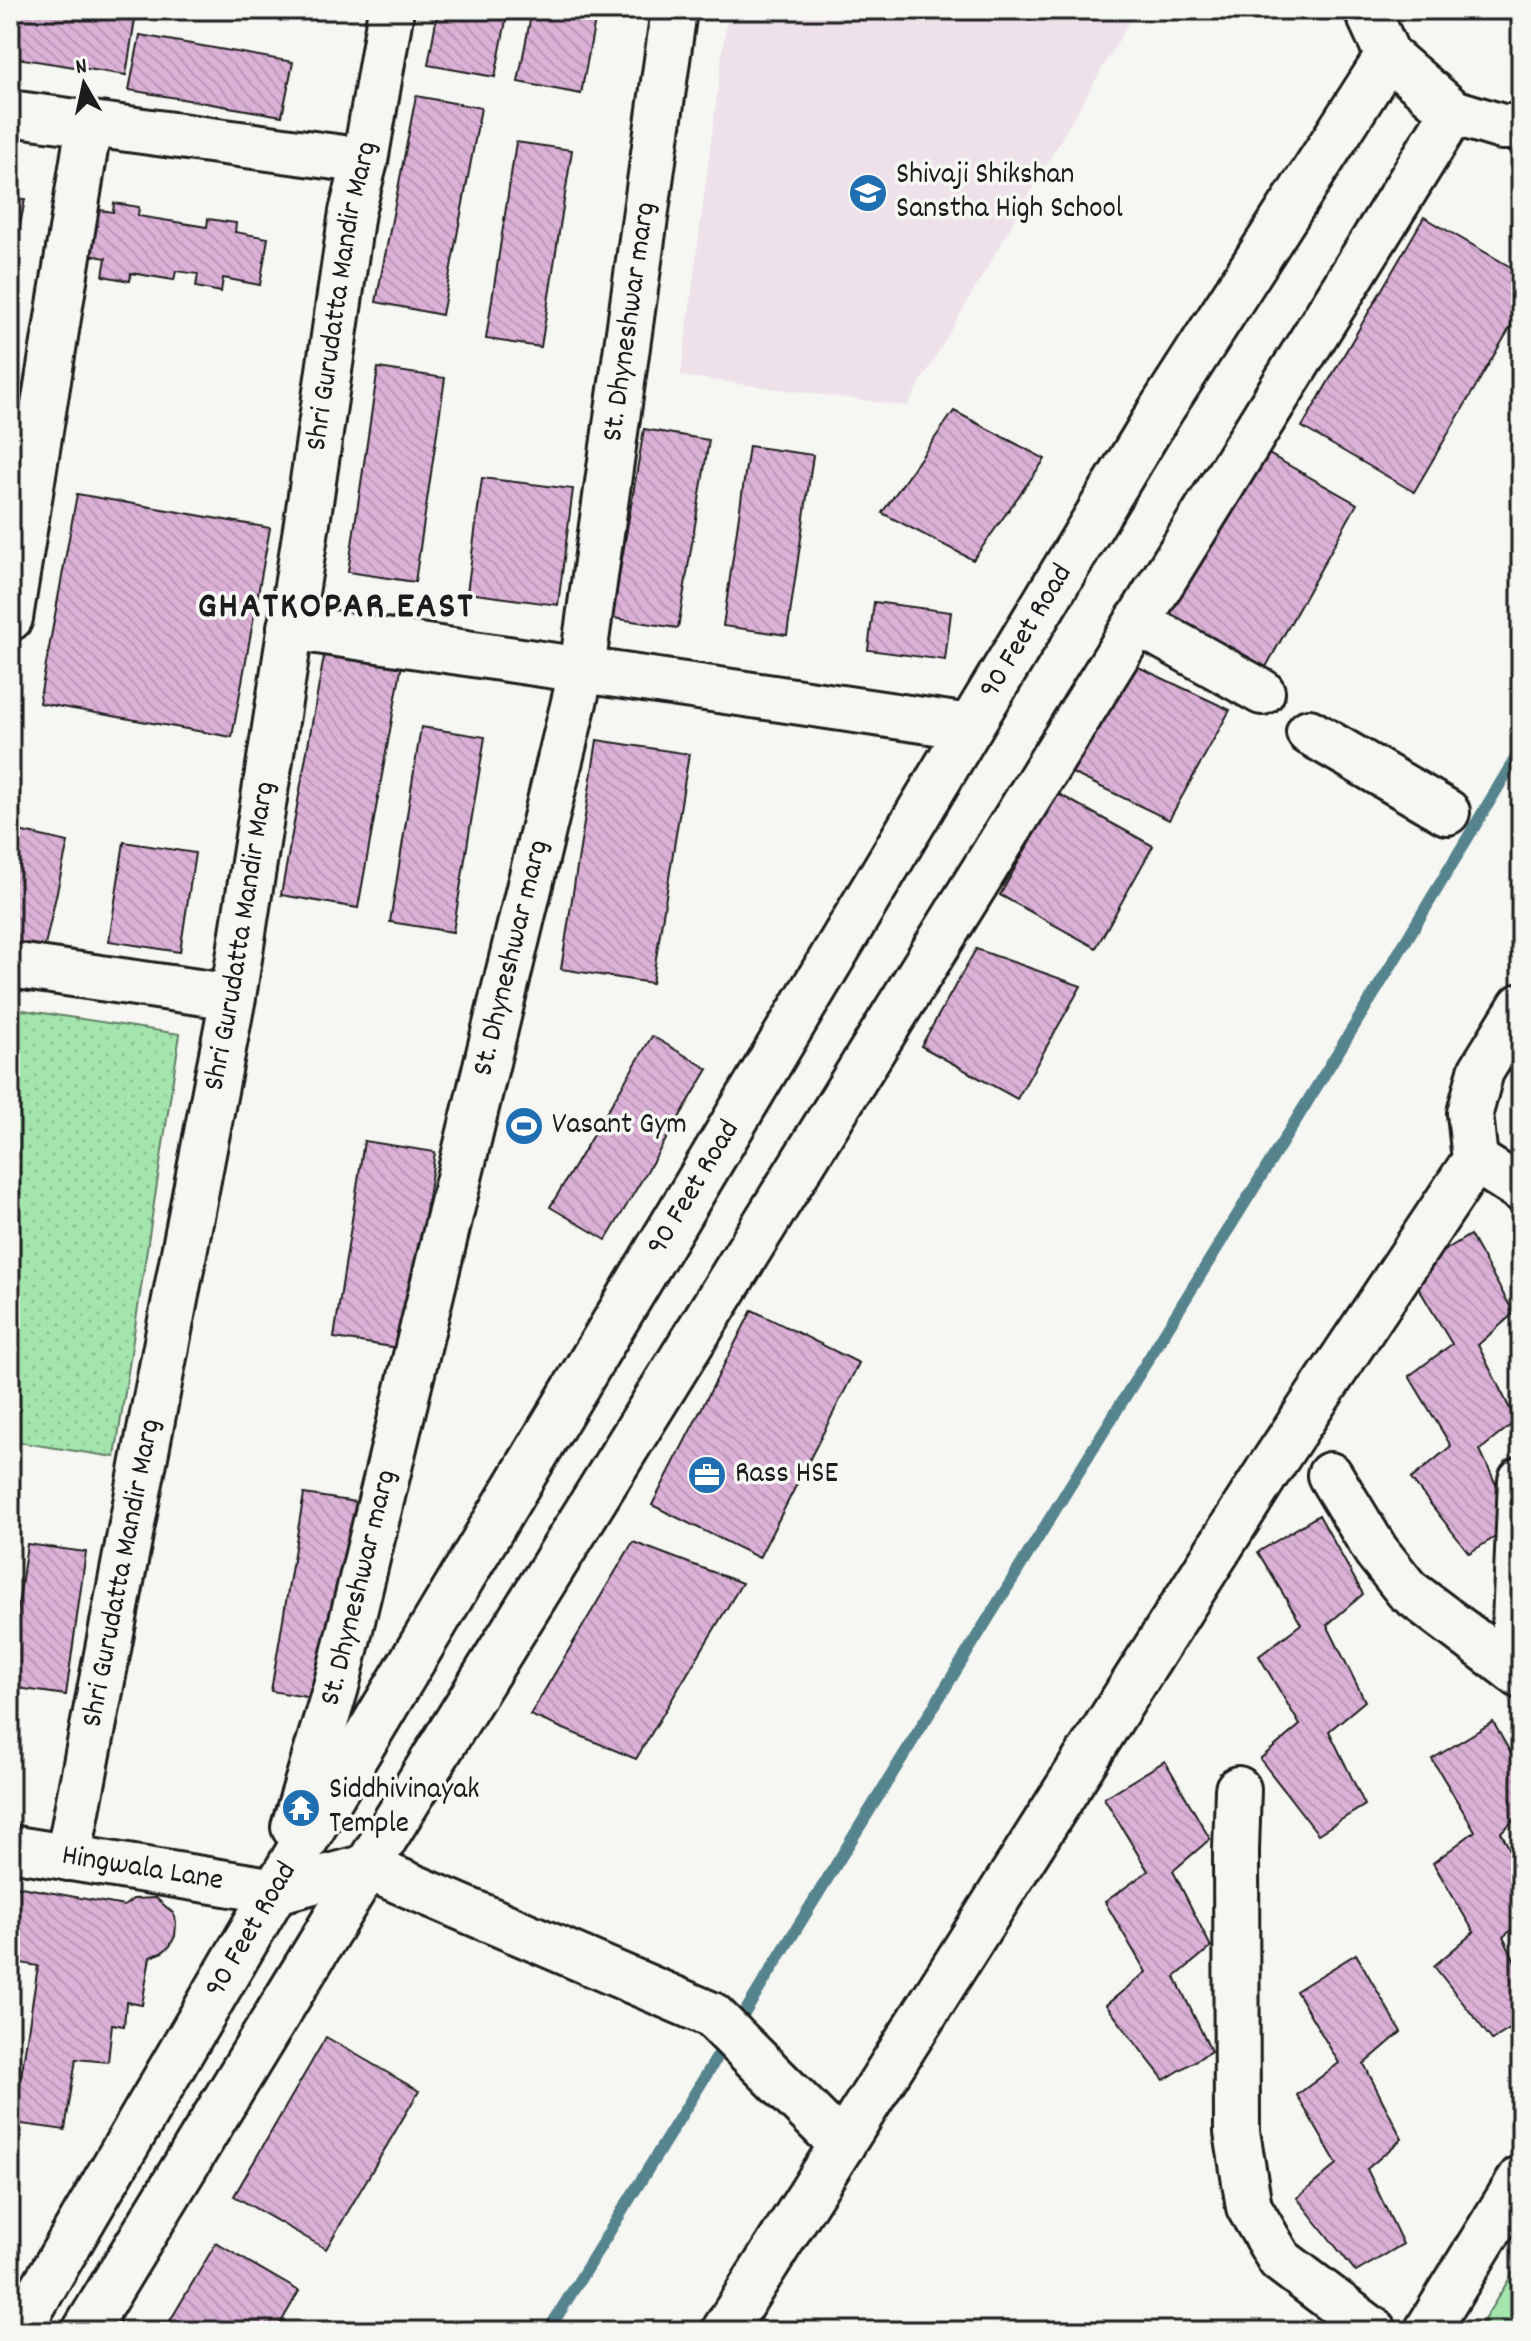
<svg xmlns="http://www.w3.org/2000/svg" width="1531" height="2341" font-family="Dekko,sans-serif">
  <defs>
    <pattern id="park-dots" width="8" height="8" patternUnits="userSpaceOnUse" patternTransform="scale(2)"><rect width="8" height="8" fill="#a4e5ae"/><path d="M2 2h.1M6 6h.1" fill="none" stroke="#8dc495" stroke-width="1.8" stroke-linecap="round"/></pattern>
    <pattern id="building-back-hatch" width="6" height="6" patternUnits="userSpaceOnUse" patternTransform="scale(2)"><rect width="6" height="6" fill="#dbb1d7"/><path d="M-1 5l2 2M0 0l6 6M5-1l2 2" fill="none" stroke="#bb98b8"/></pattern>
  </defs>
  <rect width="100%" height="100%" fill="#f6f6f2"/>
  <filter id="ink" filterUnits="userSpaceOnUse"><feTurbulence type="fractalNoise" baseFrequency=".0125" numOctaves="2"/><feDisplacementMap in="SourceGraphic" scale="16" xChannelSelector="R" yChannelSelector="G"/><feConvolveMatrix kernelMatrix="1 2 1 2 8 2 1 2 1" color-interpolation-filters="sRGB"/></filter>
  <g filter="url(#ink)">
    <!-- built -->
    <path fill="#eee1ea" d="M 728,10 L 1136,10 L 907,406 L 681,376 Z"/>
    <!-- grass -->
    <path fill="#a4e5ae" stroke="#608065" stroke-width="2" d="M 1521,2260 L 1521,2331 L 1477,2331 Z"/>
    <!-- park -->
    <path fill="url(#park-dots)" stroke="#608065" stroke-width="2" d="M 10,1008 L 180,1034 L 115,1457 L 10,1441 Z"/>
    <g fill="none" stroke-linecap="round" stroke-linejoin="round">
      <!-- stream -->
      <path stroke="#55848d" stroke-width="12" d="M 548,2331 L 1377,989 L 1521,749"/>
    </g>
    <!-- building -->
    <g fill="url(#building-back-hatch)" stroke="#1c1c1c" stroke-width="2">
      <path d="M 10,10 L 77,10 L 135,19 L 126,75 L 10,57 Z"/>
      <path d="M 438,10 L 508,10 L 495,77 L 428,65 Z"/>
      <path d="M 532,10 L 597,10 L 581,94 L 518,82 Z"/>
      <path d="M 140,35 L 293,62 L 282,116 L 129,90 Z"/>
      <path d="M 416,96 L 481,108 L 442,315 L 376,302 Z"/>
      <path d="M 516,142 L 572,150 L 541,347 L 486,339 Z"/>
      <path d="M 10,197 L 25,199 L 13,263 L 10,263 Z"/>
      <path d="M 114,203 L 139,207 L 138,216 L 207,227 L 208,219 L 236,223 L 235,232 L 268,238 L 260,285 L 223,278 L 221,292 L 196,287 L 198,274 L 176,271 L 174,280 L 131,273 L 130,281 L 103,276 L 106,258 L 73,252 L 81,207 L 113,212 Z"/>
      <path d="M 1424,217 L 1521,273 L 1521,309 L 1414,492 L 1302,427 Z"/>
      <path d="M 378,368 L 445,378 L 415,582 L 348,572 Z"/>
      <path d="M 954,411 L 1045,459 L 973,560 L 882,513 Z"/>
      <path d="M 644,429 L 709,440 L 678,628 L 612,618 Z"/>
      <path d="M 1253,445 L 1357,504 L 1257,683 L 1152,624 Z"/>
      <path d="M 749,446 L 813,455 L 787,635 L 723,626 Z"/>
      <path d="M 482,478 L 573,489 L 558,605 L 467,593 Z"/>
      <path d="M 77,494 L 270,528 L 232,737 L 39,703 Z"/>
      <path d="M 874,602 L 951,612 L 945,660 L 868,650 Z"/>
      <path d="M 325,651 L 402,664 L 358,908 L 281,895 Z"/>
      <path d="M 1132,664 L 1230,710 L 1169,820 L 1068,771 Z"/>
      <path d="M 421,727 L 485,737 L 453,932 L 390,922 Z"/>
      <path d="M 597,740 L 689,754 L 652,983 L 561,969 Z"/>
      <path d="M 1057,793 L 1153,846 L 1096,948 L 1000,895 Z"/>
      <path d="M 10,829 L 68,842 L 44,950 L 10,943 Z"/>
      <path d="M 124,842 L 195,853 L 180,952 L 109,941 Z"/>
      <path d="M 976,949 L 1081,986 L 1017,1099 L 921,1046 Z"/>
      <path d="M 652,1036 L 708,1069 L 606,1240 L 550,1207 Z"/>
      <path d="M 364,1141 L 435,1152 L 405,1349 L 334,1338 Z"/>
      <path d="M 1470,1235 L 1514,1313 L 1478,1345 L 1516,1421 L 1480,1450 L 1515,1525 L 1469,1553 L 1411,1479 L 1451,1446 L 1409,1376 L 1452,1344 L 1409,1272 Z"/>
      <path d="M 752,1310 L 859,1363 L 759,1558 L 652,1505 Z"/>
      <path d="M 304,1494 L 363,1503 L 330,1701 L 271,1691 Z"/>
      <path d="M 1319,1515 L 1363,1594 L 1327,1625 L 1365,1701 L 1329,1731 L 1365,1805 L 1318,1834 L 1260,1759 L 1300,1725 L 1259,1656 L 1301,1624 L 1258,1552 Z"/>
      <path d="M 633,1542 L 742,1583 L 636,1759 L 530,1715 Z"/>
      <path d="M 27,1544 L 86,1552 L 66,1695 L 10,1687 L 10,1662 Z"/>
      <path d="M 1493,1722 L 1521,1771 L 1521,1814 L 1501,1832 L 1521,1872 L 1521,1922 L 1503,1937 L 1521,1974 L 1521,2022 L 1492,2040 L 1434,1966 L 1474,1932 L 1433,1863 L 1475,1831 L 1432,1759 Z"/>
      <path d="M 1165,1761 L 1210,1839 L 1173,1871 L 1211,1947 L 1175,1977 L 1211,2051 L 1164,2080 L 1106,2005 L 1146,1972 L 1105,1902 L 1148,1871 L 1104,1798 Z"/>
      <path d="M 10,1885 L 124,1906 L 133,1899 L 156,1898 L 173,1913 L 176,1924 L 175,1936 L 170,1946 L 161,1953 L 150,1957 L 142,2005 L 126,2002 L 124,2026 L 112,2024 L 108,2062 L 76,2059 L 65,2130 L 14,2123 L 38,1966 L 10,1961 Z"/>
      <path d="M 1356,1954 L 1401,2032 L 1364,2064 L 1402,2139 L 1367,2169 L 1403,2244 L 1356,2272 L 1297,2198 L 1337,2164 L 1297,2095 L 1339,2063 L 1296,1991 Z"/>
      <path d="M 326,2037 L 419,2091 L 326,2249 L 234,2196 Z"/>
      <path d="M 216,2243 L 299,2291 L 276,2331 L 164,2331 Z"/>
    </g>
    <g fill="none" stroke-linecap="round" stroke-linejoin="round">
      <!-- minor casing -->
      <g stroke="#1c1c1c" stroke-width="50">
        <g id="minor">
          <path d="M 1367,10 L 1388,56 L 1453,112 L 1502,127 L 1521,127"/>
          <path d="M 10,113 L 365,161"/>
          <path d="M 10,618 L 89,124"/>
          <path d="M 1137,622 L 1262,692"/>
          <path d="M 290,627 L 970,727"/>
          <path d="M 1309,732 L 1447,812"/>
          <path d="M 10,965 L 233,997"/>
          <path d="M 1475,1160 L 1521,1189"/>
          <path d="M 1330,1475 L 1376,1551 L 1407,1590 L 1521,1676"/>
          <path d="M 1513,1670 L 1521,1480"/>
          <path d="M 1238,1789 L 1236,1850 L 1237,2132 L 1249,2207 L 1280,2260 L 1374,2331"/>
          <path id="s1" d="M 294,1827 L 336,1687 L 582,669 L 674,10"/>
          <path id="s2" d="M 10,1848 L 275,1891 L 367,1867 L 712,2015 L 842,2145"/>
          <path id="s3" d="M 68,1858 L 233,997 L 308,516 L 352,212 L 365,161 L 391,10"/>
          <path id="s4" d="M 18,2331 L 275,1891 L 970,727 L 1159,413 L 1388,56"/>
          <path d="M 85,2331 L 367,1867 L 1453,112"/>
          <path d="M 724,2331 L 1268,1471 L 1475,1160 L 1470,1113 L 1481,1071 L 1521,1006"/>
          <path d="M 1427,2331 L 1521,2178"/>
        </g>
      </g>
      <!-- minor -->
      <use href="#minor" stroke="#f6f6f2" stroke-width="44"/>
    </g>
  </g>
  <!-- icons -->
  <defs>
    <g id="school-disc" transform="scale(2)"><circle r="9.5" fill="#1f6fb2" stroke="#f6f6f2"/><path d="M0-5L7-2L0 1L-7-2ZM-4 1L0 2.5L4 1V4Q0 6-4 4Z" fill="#fff"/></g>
    <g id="stadium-disc" transform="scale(2)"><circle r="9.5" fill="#1f6fb2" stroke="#f6f6f2"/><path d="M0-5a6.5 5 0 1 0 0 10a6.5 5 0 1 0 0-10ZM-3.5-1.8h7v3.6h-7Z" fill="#fff"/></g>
    <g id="office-disc" transform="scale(2)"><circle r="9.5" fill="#1f6fb2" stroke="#f6f6f2"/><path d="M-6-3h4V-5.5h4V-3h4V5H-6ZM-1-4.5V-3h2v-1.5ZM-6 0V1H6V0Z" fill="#fff"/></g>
    <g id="temple-disc" transform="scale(2)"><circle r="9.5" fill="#1f6fb2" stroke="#f6f6f2"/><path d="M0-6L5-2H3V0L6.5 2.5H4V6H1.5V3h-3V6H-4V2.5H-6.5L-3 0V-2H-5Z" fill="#fff"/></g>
  </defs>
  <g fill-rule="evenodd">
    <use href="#school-disc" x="868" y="193"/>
    <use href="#stadium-disc" x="524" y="1126"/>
    <use href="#office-disc" x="707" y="1475"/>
    <use href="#temple-disc" x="301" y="1808"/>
  </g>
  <g text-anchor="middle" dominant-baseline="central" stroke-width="7" stroke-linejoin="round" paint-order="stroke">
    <!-- poi labels -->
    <g font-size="30" fill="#1c1c1c" stroke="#f6f6f2" text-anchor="start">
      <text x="896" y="176">Shivaji Shikshan<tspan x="896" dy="34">Sanstha High School</tspan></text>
      <text x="552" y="1126">Vasant Gym</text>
      <text x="735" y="1475">Rass HSE</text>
      <text x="329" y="1791">Siddhivinayak<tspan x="329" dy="34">Temple</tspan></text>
    </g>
    <!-- street labels -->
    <g font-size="30" fill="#1c1c1c" stroke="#f6f6f2">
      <text stroke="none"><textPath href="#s3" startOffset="1586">Shri Gurudatta Mandir Marg</textPath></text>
      <text stroke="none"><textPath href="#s1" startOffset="1544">St. Dhyneshwar marg</textPath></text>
      <text stroke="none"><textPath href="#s4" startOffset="1976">90 Feet Road</textPath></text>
      <text stroke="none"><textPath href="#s3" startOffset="938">Shri Gurudatta Mandir Marg</textPath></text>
      <text stroke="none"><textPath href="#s1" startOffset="896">St. Dhyneshwar marg</textPath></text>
      <text stroke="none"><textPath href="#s4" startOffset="1328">90 Feet Road</textPath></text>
      <text stroke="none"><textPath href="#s3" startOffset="290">Shri Gurudatta Mandir Marg</textPath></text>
      <text stroke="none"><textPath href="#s1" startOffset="248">St. Dhyneshwar marg</textPath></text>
      <text stroke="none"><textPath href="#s2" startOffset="134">Hingwala Lane</textPath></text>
      <text stroke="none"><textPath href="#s4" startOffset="464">90 Feet Road</textPath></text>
    </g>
    <!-- district labels -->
    <g font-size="38" font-weight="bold" letter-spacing="2" fill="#1c1c1c" stroke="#f6f6f2">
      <text x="336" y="608">GHATKOPAR EAST</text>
    </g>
  </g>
  <!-- margin -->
  <rect width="1531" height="2341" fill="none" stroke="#f6f6f2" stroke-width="40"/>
  <rect x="20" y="20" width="1491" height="2301" fill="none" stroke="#1c1c1c" stroke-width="3" filter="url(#ink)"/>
  <!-- north arrow -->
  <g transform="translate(84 84) rotate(351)" stroke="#f6f6f2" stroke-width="6" paint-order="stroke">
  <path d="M0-6L14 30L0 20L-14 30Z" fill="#1c1c1c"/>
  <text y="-12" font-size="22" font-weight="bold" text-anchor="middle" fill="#1c1c1c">N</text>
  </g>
</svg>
